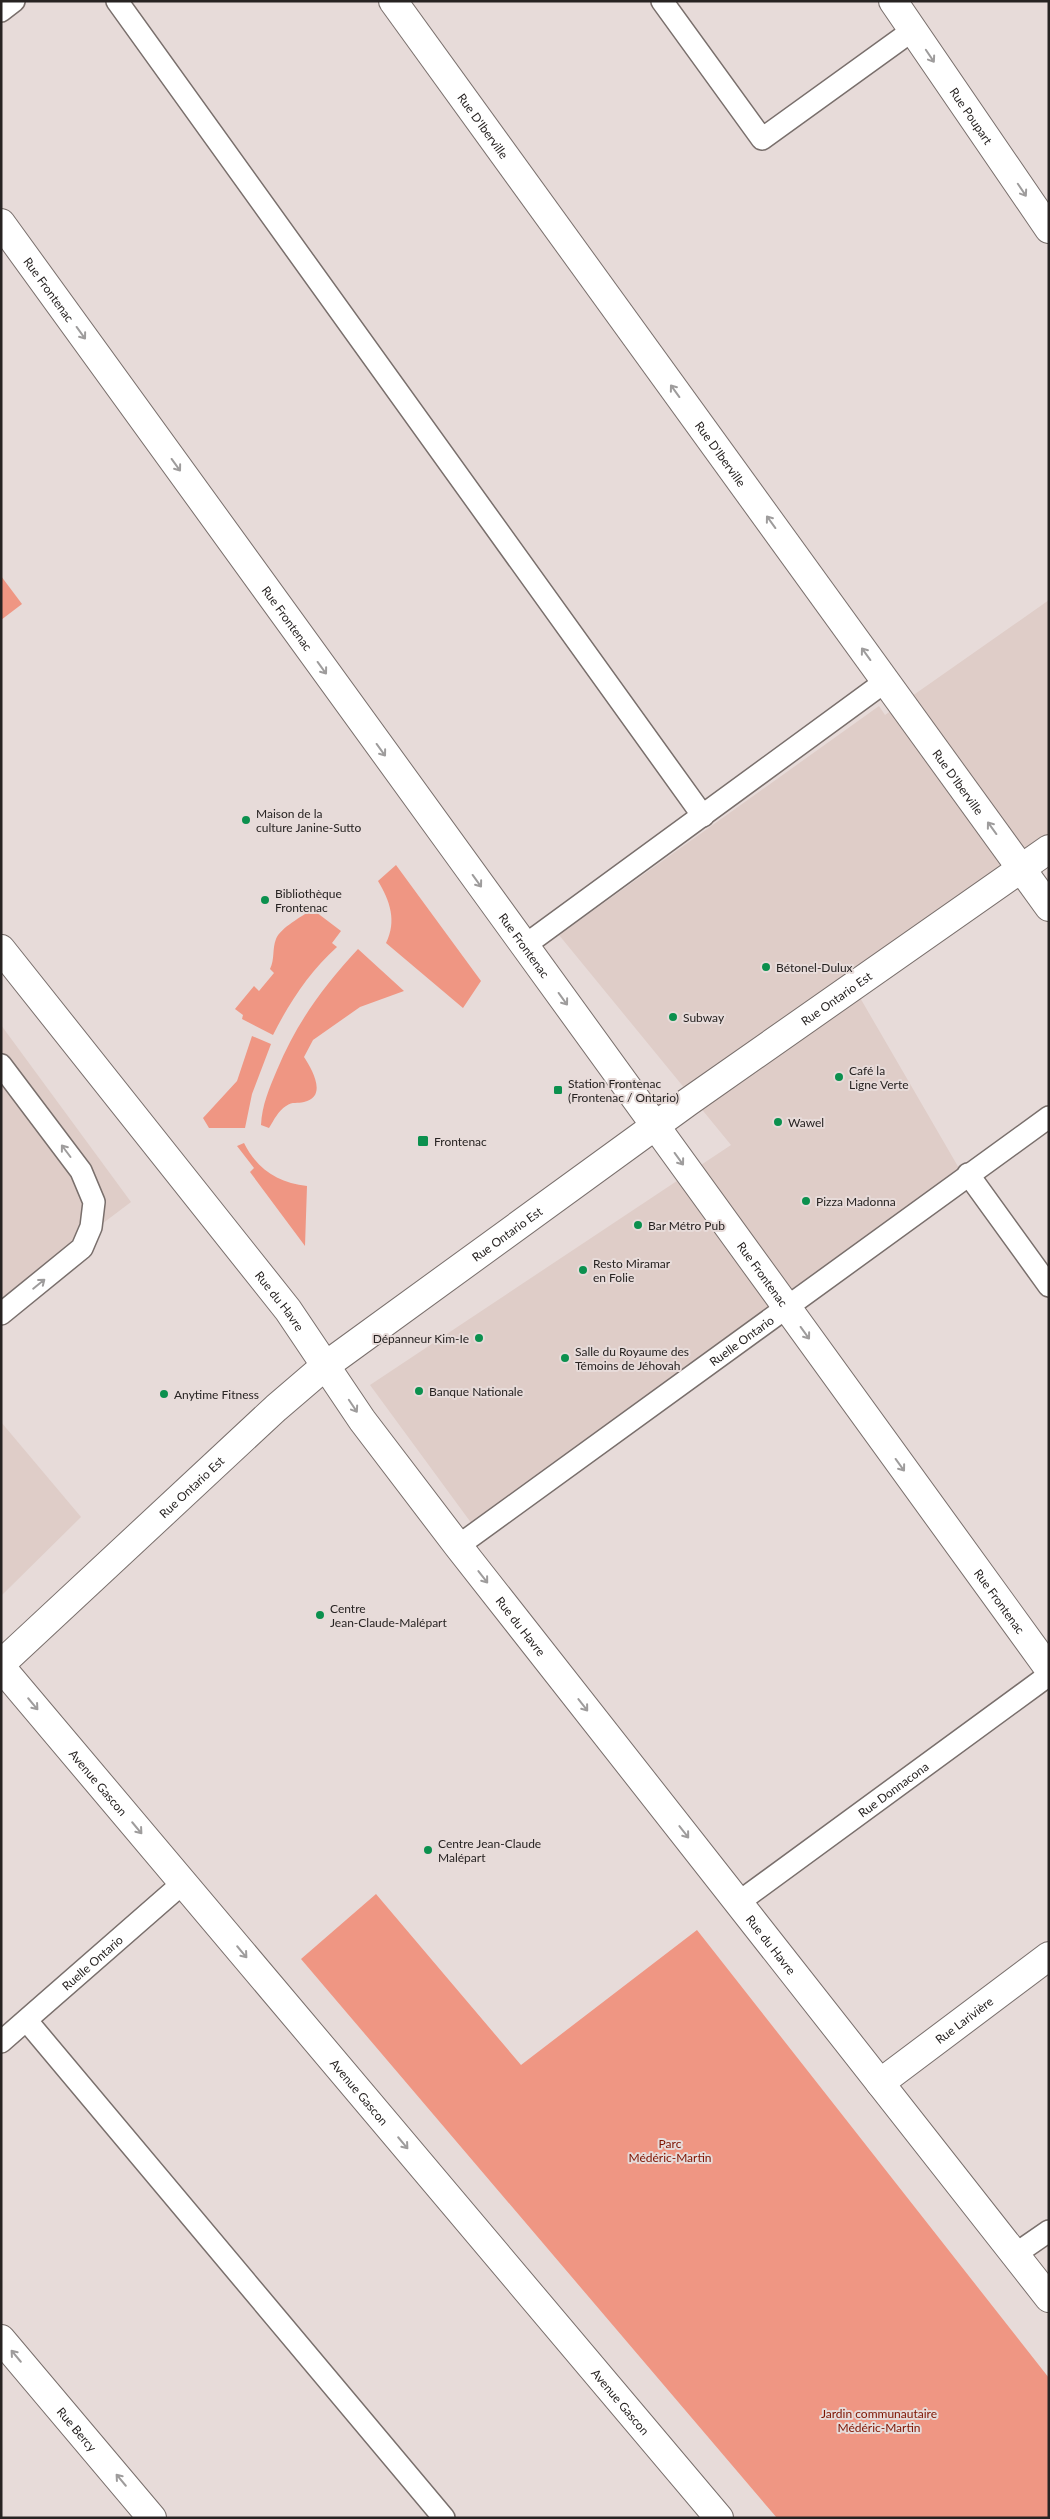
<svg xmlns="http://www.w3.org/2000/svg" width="1050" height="2519" font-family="Lato,sans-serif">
  <rect width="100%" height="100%" fill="#e7dbd9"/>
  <!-- built -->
  <g fill="#dfcdc8">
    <path d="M 1049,600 L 1049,844 L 848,977 L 967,1182 L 483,1539 L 370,1385 L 731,1145 L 559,935 L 879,706 L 885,715 Z"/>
    <path d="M 1,1025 L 131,1202 L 1,1300 Z"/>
    <path d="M 1,1422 L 81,1517 L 1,1596 Z"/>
  </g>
  <!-- green -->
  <g fill="#ef9683">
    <path d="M 1,576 L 22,604 L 1,620 Z"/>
    <path d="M 396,865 L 481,981 L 463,1008 L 386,943 C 397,921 390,901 378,881 Z"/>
    <path d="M 312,909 L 341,931 L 332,943 L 337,947 C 310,971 289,1003 273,1035 L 242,1019 L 243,1015 L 235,1009 L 254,986 L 259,991 L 274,973 L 270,969 C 275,959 272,949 276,939 C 281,927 302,917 312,909 Z"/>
    <path d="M 358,949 L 404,991 L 360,1007 L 313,1040 L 304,1057 C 312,1069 328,1097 304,1102 C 297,1104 293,1101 286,1106 C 278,1111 274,1120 269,1128 L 261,1125 C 262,1105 269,1089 277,1070 C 297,1022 323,987 358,949 Z"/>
    <path d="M 252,1036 L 271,1044 L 252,1094 L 245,1128 L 209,1128 L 203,1118 L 237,1081 Z"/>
    <path d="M 244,1143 C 257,1169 278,1183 307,1186 L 305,1246 L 250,1172 L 254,1168 L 237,1146 Z"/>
    <path d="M 376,1894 L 521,2065 L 697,1930 L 1049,2378 L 1049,2518 L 777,2518 L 301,1959 Z"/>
  </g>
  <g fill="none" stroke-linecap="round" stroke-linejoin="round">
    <!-- service casing -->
    <g stroke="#796f6c" stroke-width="24">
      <g id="service">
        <path d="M 117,1 L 703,816"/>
        <path d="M 662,1 L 762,139 L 913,30"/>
        <path d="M 1,11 L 14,1"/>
        <path d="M 524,946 L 886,681"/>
        <path d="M 1,1065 L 81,1171 L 94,1202 L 91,1227 L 82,1248 L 1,1314"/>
        <path d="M 968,1174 L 1049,1286"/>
        <path id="s1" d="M 458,1546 L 1049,1117"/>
        <path id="s2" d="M 739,1902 L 1049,1675"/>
        <path d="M 27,2021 L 444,2518"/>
        <path id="s3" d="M 1,2042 L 183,1883"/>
        <path d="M 1014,2255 L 1049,2231"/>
      </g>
    </g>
    <!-- minor casing -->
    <g stroke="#796f6c" stroke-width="30">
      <g id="minor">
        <path id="s4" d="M 893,1 L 1049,229"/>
        <path id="s5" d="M 1,949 L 288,1310 L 362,1420 L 458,1546 L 1049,2298"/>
        <path id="s6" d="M 1,1667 L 719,2518"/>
        <path id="s7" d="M 880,2083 L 1049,1956"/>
        <path id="s8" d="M 1,2339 L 152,2518"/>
      </g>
    </g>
    <!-- secondary casing -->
    <g stroke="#796f6c" stroke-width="30">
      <g id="secondary">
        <path id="s9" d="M 393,1 L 1049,907"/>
        <path id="s10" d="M 1,223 L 1049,1669"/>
        <path id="s11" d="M 1,1664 L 276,1408 L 325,1366 L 688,1102 L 1049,849"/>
      </g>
    </g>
    <!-- service -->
    <use href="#service" stroke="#fff" stroke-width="21"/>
    <!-- minor -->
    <use href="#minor" stroke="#fff" stroke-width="28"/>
    <!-- secondary -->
    <use href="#secondary" stroke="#fff" stroke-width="28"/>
  </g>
  <!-- one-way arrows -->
  <defs><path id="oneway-shaft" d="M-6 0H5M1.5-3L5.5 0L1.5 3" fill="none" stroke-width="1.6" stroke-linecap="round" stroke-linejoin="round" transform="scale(1.25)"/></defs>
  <g stroke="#9e9c9c">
    <use href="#oneway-shaft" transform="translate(930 56) rotate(56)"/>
    <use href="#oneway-shaft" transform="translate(1022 190) rotate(56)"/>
    <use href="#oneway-shaft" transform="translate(81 333) rotate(54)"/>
    <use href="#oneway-shaft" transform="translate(675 391) rotate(-126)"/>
    <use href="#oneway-shaft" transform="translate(176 465) rotate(54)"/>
    <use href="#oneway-shaft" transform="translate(771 522) rotate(-126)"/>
    <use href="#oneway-shaft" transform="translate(866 654) rotate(-126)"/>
    <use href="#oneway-shaft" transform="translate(322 668) rotate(54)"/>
    <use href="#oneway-shaft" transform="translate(381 750) rotate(54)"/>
    <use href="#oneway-shaft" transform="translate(992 828) rotate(-126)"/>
    <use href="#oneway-shaft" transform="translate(477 881) rotate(54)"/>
    <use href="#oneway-shaft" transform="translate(563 999) rotate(54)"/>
    <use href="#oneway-shaft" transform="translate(66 1151) rotate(-127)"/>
    <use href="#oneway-shaft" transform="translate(679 1159) rotate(54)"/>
    <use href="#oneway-shaft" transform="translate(39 1284) rotate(-39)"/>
    <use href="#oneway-shaft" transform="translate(805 1333) rotate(54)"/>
    <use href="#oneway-shaft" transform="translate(353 1406) rotate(56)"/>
    <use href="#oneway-shaft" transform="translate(900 1465) rotate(54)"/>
    <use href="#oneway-shaft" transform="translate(483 1577) rotate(52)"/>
    <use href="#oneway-shaft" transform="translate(33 1704) rotate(50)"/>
    <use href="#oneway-shaft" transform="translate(583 1705) rotate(52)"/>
    <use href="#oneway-shaft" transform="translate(137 1828) rotate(50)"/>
    <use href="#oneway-shaft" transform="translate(684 1832) rotate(52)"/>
    <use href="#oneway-shaft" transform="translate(242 1952) rotate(50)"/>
    <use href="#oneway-shaft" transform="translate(403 2143) rotate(50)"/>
    <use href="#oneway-shaft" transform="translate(16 2356) rotate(-130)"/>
    <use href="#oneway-shaft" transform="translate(121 2480) rotate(-130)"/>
  </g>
  <!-- markers -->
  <g fill="#0b904e" stroke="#e7dbd9" stroke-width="2">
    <circle cx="246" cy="820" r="5"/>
    <circle cx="265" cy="900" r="5"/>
    <circle cx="766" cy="967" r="5"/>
    <circle cx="673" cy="1017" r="5"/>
    <circle cx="839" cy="1077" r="5"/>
    <rect x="553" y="1085" width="10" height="10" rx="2.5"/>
    <circle cx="778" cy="1122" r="5"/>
    <rect x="417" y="1135" width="12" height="12" rx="2.5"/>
    <circle cx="806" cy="1201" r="5"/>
    <circle cx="638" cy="1225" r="5"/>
    <circle cx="583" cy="1270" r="5"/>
    <circle cx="479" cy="1338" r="5"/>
    <circle cx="565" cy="1358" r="5"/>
    <circle cx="419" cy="1391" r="5"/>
    <circle cx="164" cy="1394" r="5"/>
    <circle cx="320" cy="1615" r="5"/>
    <circle cx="428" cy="1850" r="5"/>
  </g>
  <g text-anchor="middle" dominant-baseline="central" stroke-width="4" stroke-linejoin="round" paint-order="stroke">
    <!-- street labels -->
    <g font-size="12" fill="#272322" stroke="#e7dbd9">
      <text stroke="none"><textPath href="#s4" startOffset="139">Rue Poupart</textPath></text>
      <text stroke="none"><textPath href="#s9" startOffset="154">Rue D'Iberville</textPath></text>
      <text stroke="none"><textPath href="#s10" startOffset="82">Rue Frontenac</textPath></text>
      <text stroke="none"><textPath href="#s9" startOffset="559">Rue D'Iberville</textPath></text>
      <text stroke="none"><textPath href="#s10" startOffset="488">Rue Frontenac</textPath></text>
      <text stroke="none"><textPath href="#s9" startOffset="964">Rue D'Iberville</textPath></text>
      <text stroke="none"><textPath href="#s10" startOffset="892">Rue Frontenac</textPath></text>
      <text stroke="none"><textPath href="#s11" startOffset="1070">Rue Ontario Est</textPath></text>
      <text stroke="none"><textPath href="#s11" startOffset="665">Rue Ontario Est</textPath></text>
      <text stroke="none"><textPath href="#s10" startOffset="1298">Rue Frontenac</textPath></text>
      <text stroke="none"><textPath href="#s5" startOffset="449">Rue du Havre</textPath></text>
      <text stroke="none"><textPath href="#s1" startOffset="350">Ruelle Ontario</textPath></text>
      <text stroke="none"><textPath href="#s11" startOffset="260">Rue Ontario Est</textPath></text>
      <text stroke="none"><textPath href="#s10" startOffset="1702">Rue Frontenac</textPath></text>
      <text stroke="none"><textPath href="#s5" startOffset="854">Rue du Havre</textPath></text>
      <text stroke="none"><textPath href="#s6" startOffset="151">Avenue Gascon</textPath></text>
      <text stroke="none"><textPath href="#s2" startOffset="191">Rue Donnacona</textPath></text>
      <text stroke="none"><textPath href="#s5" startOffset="1259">Rue du Havre</textPath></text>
      <text stroke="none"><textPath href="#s3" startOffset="121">Ruelle Ontario</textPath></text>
      <text stroke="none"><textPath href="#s7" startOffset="105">Rue Larivière</textPath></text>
      <text stroke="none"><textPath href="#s6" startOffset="556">Avenue Gascon</textPath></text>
      <text stroke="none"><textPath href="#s6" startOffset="961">Avenue Gascon</textPath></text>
      <text stroke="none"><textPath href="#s8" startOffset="118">Rue Bercy</textPath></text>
    </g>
    <!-- poi labels -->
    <g font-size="12" fill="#272322" stroke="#e7dbd9" text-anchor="start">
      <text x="256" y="813">Maison de la<tspan x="256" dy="14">culture Janine-Sutto</tspan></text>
      <text x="275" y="893">Bibliothèque<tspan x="275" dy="14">Frontenac</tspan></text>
      <text x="776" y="967">Bétonel-Dulux</text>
      <text x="683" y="1017">Subway</text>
      <text x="849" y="1070">Café la<tspan x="849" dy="14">Ligne Verte</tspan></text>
      <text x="568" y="1083">Station Frontenac<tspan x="568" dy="14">(Frontenac / Ontario)</tspan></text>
      <text x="788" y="1122">Wawel</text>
      <text x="434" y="1141">Frontenac</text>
      <text x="816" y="1201">Pizza Madonna</text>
      <text x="648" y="1225">Bar Métro Pub</text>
      <text x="593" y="1263">Resto Miramar<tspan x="593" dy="14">en Folie</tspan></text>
      <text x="469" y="1338" text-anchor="end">Dépanneur Kim-Ie</text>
      <text x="575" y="1351">Salle du Royaume des<tspan x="575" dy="14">Témoins de Jéhovah</tspan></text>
      <text x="429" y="1391">Banque Nationale</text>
      <text x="174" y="1394">Anytime Fitness</text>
      <text x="330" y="1608">Centre<tspan x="330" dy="14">Jean-Claude-Malépart</tspan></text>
      <text x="438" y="1843">Centre Jean-Claude<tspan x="438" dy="14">Malépart</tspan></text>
    </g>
    <!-- park labels -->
    <g font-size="12" fill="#7d1300" stroke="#e7dbd9">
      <text x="670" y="2143">Parc<tspan x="670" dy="14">Médéric-Martin</tspan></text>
      <text x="879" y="2413">Jardin communautaire<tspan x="879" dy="14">Médéric-Martin</tspan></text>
    </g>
  </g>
  <!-- border -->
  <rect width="1050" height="2519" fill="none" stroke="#272322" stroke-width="5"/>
</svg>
